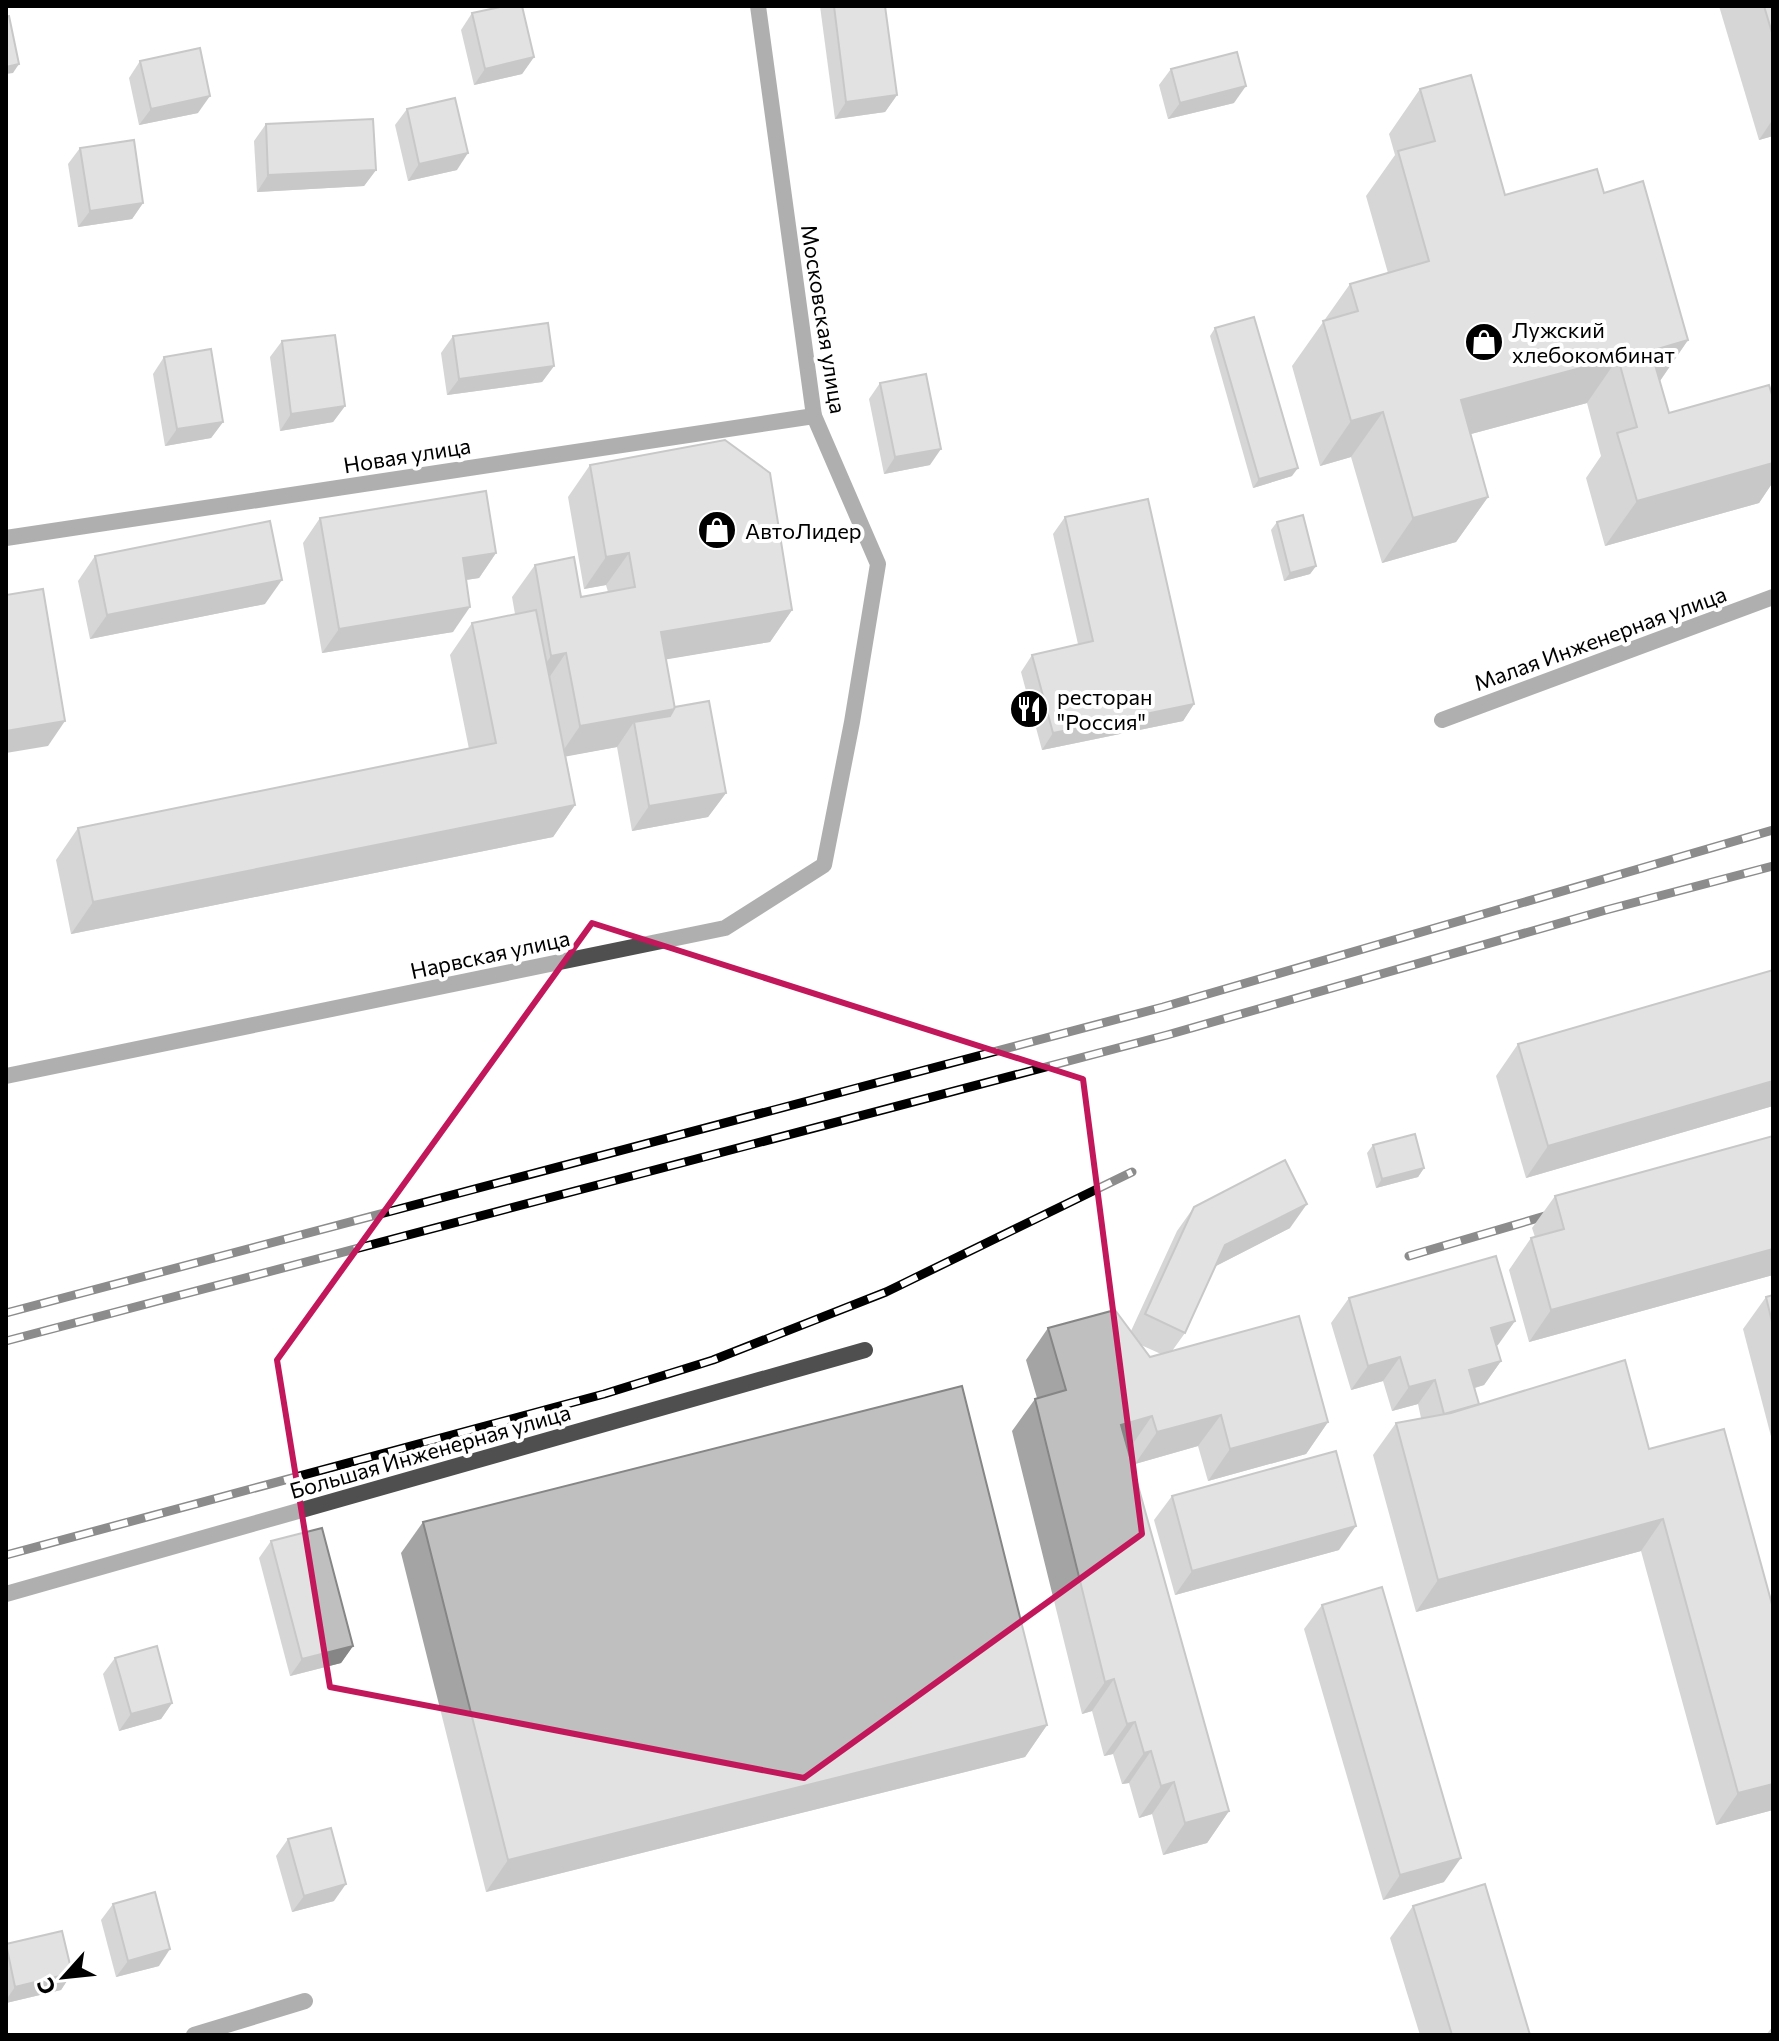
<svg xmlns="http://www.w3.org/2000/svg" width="1779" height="2041" font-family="Commissioner,sans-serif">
  <rect width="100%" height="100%" fill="#fff"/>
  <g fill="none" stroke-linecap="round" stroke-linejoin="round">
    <!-- street -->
    <g stroke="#4f4f4f" stroke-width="16">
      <path d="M 6,538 L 814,416"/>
      <path d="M 1442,720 L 1773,597"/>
      <path d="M 6,1076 L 725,928 L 824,865 L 852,722 L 878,564 L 814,416 L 758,6"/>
      <path d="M 6,1594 L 865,1350"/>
      <path d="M 194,2035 L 305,2001"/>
    </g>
    <!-- rail casing -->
    <g stroke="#000" stroke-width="9">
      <g id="rail">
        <path d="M 1409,1256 L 1562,1211"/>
        <path d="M 6,1313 L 1163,1007 L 1773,830"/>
        <path d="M 6,1341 L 1167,1035 L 1606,910 L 1773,866"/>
        <path d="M 6,1555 L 604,1394 L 713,1360 L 886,1292 L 1132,1172"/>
      </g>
    </g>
    <!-- rail -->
    <use href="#rail" stroke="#fff" stroke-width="6" stroke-dasharray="18" stroke-linecap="butt"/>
  </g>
  <!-- wall -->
  <g fill="#a4a4a4" fill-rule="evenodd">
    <path d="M 820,6 L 885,6 L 897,95 L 885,112 L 835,119 Z"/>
    <path d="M 1719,6 L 1773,6 L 1773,136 L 1759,140 Z"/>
    <path d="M 472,13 L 534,57 L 522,74 L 474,85 L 461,30 Z"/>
    <path d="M 140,61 L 198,113 L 139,125 L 129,78 Z"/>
    <path d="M 1171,69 L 1234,103 L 1168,119 L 1159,85 Z"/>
    <path d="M 1420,89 L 1505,195 L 1604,193 L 1688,340 L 1660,381 L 1669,413 L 1773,398 L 1773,482 L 1759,503 L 1605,546 L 1586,478 L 1601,456 L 1587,403 L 1471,434 L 1488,497 L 1456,542 L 1382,563 L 1351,457 L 1320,466 L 1292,366 L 1350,284 L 1388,273 L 1366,196 L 1395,155 L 1389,134 Z"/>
    <path d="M 407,109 L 457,170 L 408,181 L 395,125 Z"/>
    <path d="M 266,124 L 376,170 L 364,186 L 257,192 L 254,141 Z"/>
    <path d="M 80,148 L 143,203 L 132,219 L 78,227 L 68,164 Z"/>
    <path d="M 1215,328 L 1292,476 L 1253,488 L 1210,336 Z"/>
    <path d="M 453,336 L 554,366 L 542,382 L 447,395 L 441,353 Z"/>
    <path d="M 282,341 L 345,406 L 333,422 L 280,431 L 270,357 Z"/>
    <path d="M 164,357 L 223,422 L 211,438 L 165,446 L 153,374 Z"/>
    <path d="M 880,383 L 930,465 L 884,474 L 869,399 Z"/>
    <path d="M 590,465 L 792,610 L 770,642 L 666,659 L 675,707 L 726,793 L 708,817 L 632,831 L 617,747 L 566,756 L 575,805 L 553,837 L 71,934 L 56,860 L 78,828 L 469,749 L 450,655 L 472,623 L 515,614 L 512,597 L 535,565 L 581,597 L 608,592 L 606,585 L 584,589 L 568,497 Z"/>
    <path d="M 1065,517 L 1194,704 L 1183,721 L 1042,750 L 1021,672 L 1032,655 L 1078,644 L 1053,534 Z"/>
    <path d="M 320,518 L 496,553 L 479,578 L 466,580 L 453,632 L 322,653 L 303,543 Z"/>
    <path d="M 1277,522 L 1316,566 L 1310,574 L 1284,581 L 1271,530 Z"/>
    <path d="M 95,556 L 265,604 L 90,639 L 78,581 Z"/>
    <path d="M 1773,970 L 1773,1106 L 1526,1178 L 1496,1076 L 1518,1044 Z"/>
    <path d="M 1773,1136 L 1773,1275 L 1529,1342 L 1509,1270 L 1531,1238 L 1535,1237 L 1532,1228 L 1555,1196 Z"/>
    <path d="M 1373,1145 L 1424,1168 L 1418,1177 L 1376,1188 L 1367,1153 Z"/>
    <path d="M 1194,1207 L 1290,1228 L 1216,1266 L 1185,1333 L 1172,1351 L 1328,1422 L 1306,1454 L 1208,1481 L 1198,1446 L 1135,1464 L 1130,1448 L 1128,1448 L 1229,1811 L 1207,1843 L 1163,1855 L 1152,1814 L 1139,1818 L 1129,1783 L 1122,1784 L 1113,1754 L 1104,1756 L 1092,1711 L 1082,1714 L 1012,1431 L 1035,1399 L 1037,1398 L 1026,1360 L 1048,1328 L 1131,1331 L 1177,1231 ZM 1141,1345 L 1161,1354 L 1150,1357 Z"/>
    <path d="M 1773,1295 L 1773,1444 L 1743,1329 L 1766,1297 Z"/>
    <path d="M 1349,1298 L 1515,1321 L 1496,1346 L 1501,1361 L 1484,1385 L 1475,1388 L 1479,1404 L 1649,1449 L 1773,1608 L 1773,1810 L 1716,1825 L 1641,1551 L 1416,1612 L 1373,1455 L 1396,1423 L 1421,1418 L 1418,1404 L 1392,1411 L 1383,1381 L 1351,1390 L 1331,1323 Z"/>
    <path d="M 1172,1496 L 1339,1550 L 1175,1595 L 1154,1520 Z"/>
    <path d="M 423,1522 L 1047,1725 L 1025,1757 L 486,1892 L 401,1553 Z"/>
    <path d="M 271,1541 L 353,1646 L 341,1663 L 290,1676 L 259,1558 Z"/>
    <path d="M 1322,1605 L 1444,1882 L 1383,1900 L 1304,1629 Z"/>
    <path d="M 115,1658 L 172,1703 L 161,1719 L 119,1731 L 103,1674 Z"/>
    <path d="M 288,1839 L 334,1901 L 292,1912 L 276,1856 Z"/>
    <path d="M 113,1904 L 159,1966 L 116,1977 L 101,1920 Z"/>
    <path d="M 1413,1906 L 1530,2035 L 1420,2035 L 1390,1938 Z"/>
    <path d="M 6,1944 L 72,1973 L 61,1990 L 6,2003 Z"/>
    <path d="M 1773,2026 L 1773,2035 L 1766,2035 Z"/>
  </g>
  <!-- shaded-wall -->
  <g fill="#868686">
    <path d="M 534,57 L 522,74 L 474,85 L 485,69 Z"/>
    <path d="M 19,64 L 13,73 L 6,74 L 6,67 Z"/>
    <path d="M 1246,86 L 1234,103 L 1168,119 L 1180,103 Z"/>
    <path d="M 897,95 L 885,112 L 835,119 L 846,102 Z"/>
    <path d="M 210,96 L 198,113 L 139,125 L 151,109 Z"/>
    <path d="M 1773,119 L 1773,136 L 1759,140 Z"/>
    <path d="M 468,153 L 457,170 L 408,181 L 419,164 Z"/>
    <path d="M 376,170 L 364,186 L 257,192 L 268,175 Z"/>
    <path d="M 143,203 L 132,219 L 78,227 L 90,211 Z"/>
    <path d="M 1688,340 L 1657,385 L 1651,351 Z"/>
    <path d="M 1618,358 L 1587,403 L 1430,445 L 1461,400 Z"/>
    <path d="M 554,366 L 542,382 L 447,395 L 459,379 Z"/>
    <path d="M 345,406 L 333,422 L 280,431 L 291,414 Z"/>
    <path d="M 1383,412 L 1351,457 L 1320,466 L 1351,421 Z"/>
    <path d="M 223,422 L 211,438 L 165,446 L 177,429 Z"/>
    <path d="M 941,449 L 930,465 L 884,474 L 895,457 Z"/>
    <path d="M 1773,463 L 1773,482 L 1759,503 L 1605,546 L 1637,501 Z"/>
    <path d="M 1298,468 L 1292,476 L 1253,488 L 1259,479 Z"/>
    <path d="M 1488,497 L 1456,542 L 1382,563 L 1413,518 Z"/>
    <path d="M 496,553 L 479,578 L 445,583 L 463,558 Z"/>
    <path d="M 629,553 L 606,585 L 584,589 L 606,557 Z"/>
    <path d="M 1316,566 L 1310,574 L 1284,581 L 1290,573 Z"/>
    <path d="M 282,580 L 265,604 L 90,639 L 107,615 Z"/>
    <path d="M 470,607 L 453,632 L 322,653 L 339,629 Z"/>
    <path d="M 792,610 L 770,642 L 639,664 L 661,632 Z"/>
    <path d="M 566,653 L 544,685 L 529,688 L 551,656 Z"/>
    <path d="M 1194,704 L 1183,721 L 1042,750 L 1053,733 Z"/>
    <path d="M 675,709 L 653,740 L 634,722 L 617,747 L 558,758 L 580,726 Z"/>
    <path d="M 65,721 L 48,746 L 6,753 L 6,731 Z"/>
    <path d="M 726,793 L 708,817 L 632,831 L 649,806 Z"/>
    <path d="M 575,805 L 553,837 L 71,934 L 93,902 Z"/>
    <path d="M 1773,1081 L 1773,1106 L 1526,1178 L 1548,1146 Z"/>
    <path d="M 1424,1168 L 1418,1177 L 1376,1188 L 1382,1179 Z"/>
    <path d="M 1307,1204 L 1290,1228 L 1208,1270 L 1225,1245 Z"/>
    <path d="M 1773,1249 L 1773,1275 L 1529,1342 L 1551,1310 Z"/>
    <path d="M 1515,1321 L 1498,1345 L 1474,1352 L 1491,1328 Z"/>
    <path d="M 1400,1357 L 1383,1381 L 1351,1390 L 1368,1366 Z"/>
    <path d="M 1501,1361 L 1484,1385 L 1452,1394 L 1469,1370 Z"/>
    <path d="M 1435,1380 L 1418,1404 L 1392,1411 L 1409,1387 Z"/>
    <path d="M 1221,1415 L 1198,1446 L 1135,1464 L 1157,1432 Z"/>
    <path d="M 1152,1416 L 1130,1448 L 1099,1457 L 1121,1425 Z"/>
    <path d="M 1328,1422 L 1306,1454 L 1208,1481 L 1230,1449 Z"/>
    <path d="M 1663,1519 L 1641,1551 L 1416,1612 L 1438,1580 Z"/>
    <path d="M 1356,1526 L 1339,1550 L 1175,1595 L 1192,1571 Z"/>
    <path d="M 353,1646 L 341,1663 L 290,1676 L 302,1659 Z"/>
    <path d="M 1114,1679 L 1092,1711 L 1082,1714 L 1105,1682 Z"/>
    <path d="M 172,1703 L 161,1719 L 119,1731 L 131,1714 Z"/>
    <path d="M 1135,1722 L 1113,1754 L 1104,1756 L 1127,1724 Z"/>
    <path d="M 1047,1725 L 1025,1757 L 486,1892 L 508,1860 Z"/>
    <path d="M 1151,1751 L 1129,1783 L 1122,1784 L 1144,1753 Z"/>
    <path d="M 1174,1782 L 1152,1814 L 1139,1818 L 1161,1786 Z"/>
    <path d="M 1773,1784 L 1773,1810 L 1716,1825 L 1738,1793 Z"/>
    <path d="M 1229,1811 L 1207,1843 L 1163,1855 L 1185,1823 Z"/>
    <path d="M 1461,1858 L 1444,1882 L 1383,1900 L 1400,1875 Z"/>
    <path d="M 346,1884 L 334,1901 L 292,1912 L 304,1896 Z"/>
    <path d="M 170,1949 L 159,1966 L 116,1977 L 128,1961 Z"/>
    <path d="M 72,1973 L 61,1990 L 6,2003 L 6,2000 L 15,1987 Z"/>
  </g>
  <!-- building -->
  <g fill="#bfbfbf" stroke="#868686" stroke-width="2">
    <path d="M 505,6 L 522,6 L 534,57 L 485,69 L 472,13 Z"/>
    <path d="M 834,6 L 885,6 L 897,95 L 846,102 Z"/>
    <path d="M 1764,6 L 1773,6 L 1773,36 Z"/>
    <path d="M 9,16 L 19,64 L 6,67 L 6,17 Z"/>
    <path d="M 200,48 L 210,96 L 151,109 L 140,61 Z"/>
    <path d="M 1237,52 L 1246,86 L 1180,103 L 1171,69 Z"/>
    <path d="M 1471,75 L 1505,195 L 1597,169 L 1604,193 L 1643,181 L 1688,340 L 1651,351 L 1669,413 L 1769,385 L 1773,398 L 1773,463 L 1637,501 L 1617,433 L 1637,427 L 1618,358 L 1461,400 L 1488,497 L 1413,518 L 1383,412 L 1351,421 L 1323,321 L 1358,311 L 1350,284 L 1429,261 L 1398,151 L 1435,141 L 1420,89 Z"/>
    <path d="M 455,98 L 468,153 L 419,164 L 407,109 Z"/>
    <path d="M 373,119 L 376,170 L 268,175 L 266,124 Z"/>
    <path d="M 134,140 L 143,203 L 90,211 L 80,148 Z"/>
    <path d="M 1254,317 L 1298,468 L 1259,479 L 1215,328 Z"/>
    <path d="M 548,323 L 554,366 L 459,379 L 453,336 Z"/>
    <path d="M 335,335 L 345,406 L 291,414 L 282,341 Z"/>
    <path d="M 211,349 L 223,422 L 177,429 L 164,357 Z"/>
    <path d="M 926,374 L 941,449 L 895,457 L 880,383 Z"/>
    <path d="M 725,440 L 770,473 L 792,610 L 661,632 L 675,709 L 580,726 L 566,653 L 551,656 L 535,565 L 574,557 L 581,597 L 635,587 L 629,553 L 606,557 L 590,465 Z"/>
    <path d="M 486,491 L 496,553 L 463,558 L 470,607 L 339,629 L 320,518 Z"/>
    <path d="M 1148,499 L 1194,704 L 1053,733 L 1032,655 L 1093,641 L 1065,517 Z"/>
    <path d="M 1303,515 L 1316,566 L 1290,573 L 1277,522 Z"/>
    <path d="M 270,521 L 282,580 L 107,615 L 95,556 Z"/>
    <path d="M 43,589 L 65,721 L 6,731 L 6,595 Z"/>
    <path d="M 536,610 L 575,805 L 93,902 L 78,828 L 496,743 L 472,623 Z"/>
    <path d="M 709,701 L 726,793 L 649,806 L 634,722 L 670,716 L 675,707 Z"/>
    <path d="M 1773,970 L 1773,1081 L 1548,1146 L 1518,1044 Z"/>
    <path d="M 1415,1134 L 1424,1168 L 1382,1179 L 1373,1145 Z"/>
    <path d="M 1773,1136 L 1773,1249 L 1551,1310 L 1531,1238 L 1564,1229 L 1555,1196 Z"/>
    <path d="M 1285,1160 L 1307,1204 L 1225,1245 L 1185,1333 L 1145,1314 L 1194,1207 Z"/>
    <path d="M 1496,1256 L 1515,1321 L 1491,1328 L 1501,1361 L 1469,1370 L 1479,1404 L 1444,1414 L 1435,1380 L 1409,1387 L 1400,1357 L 1368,1366 L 1349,1298 Z"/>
    <path d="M 1773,1295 L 1773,1326 L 1766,1297 Z"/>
    <path d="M 1115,1310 L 1150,1357 L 1299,1316 L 1328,1422 L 1230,1449 L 1221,1415 L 1157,1432 L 1152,1416 L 1121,1425 L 1229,1811 L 1185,1823 L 1174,1782 L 1161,1786 L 1151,1751 L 1144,1753 L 1135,1722 L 1127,1724 L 1114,1679 L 1105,1682 L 1035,1399 L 1066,1390 L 1048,1328 Z"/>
    <path d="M 1625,1360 L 1649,1449 L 1724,1429 L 1773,1608 L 1773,1784 L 1738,1793 L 1663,1519 L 1438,1580 L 1396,1423 L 1451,1413 Z"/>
    <path d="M 962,1386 L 1047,1725 L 508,1860 L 423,1522 Z"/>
    <path d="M 1336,1451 L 1356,1526 L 1192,1571 L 1172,1496 Z"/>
    <path d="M 322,1528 L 353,1646 L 302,1659 L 271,1541 Z"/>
    <path d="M 1382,1587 L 1461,1858 L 1400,1875 L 1322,1605 Z"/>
    <path d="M 157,1646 L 172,1703 L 131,1714 L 115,1658 Z"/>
    <path d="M 331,1828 L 346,1884 L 304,1896 L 288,1839 Z"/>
    <path d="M 1485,1884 L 1530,2035 L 1452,2035 L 1413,1906 Z"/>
    <path d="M 155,1892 L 170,1949 L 128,1961 L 113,1904 Z"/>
    <path d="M 62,1931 L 72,1973 L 15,1987 L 6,1944 Z"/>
  </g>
  <!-- marked area -->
  <path d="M0 0H1779V2041H0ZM 592,923 L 1083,1079 L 1142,1534 L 804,1778 L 330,1687 L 277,1360 Z" fill="#fff" fill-opacity=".55" fill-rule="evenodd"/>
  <path fill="none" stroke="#c2185b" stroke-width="6" stroke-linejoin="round" d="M 592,923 L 1083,1079 L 1142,1534 L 804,1778 L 330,1687 L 277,1360 Z"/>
  <!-- icons -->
  <defs>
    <g id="shop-disc" transform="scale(2)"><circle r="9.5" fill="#000" stroke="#fff"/><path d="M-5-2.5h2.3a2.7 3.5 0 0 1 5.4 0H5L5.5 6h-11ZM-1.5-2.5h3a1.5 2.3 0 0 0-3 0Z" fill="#fff"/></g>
    <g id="restaurant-disc" transform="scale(2)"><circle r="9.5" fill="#000" stroke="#fff"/><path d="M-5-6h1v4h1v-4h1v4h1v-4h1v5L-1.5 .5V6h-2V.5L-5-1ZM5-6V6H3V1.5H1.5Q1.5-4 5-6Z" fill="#fff"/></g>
  </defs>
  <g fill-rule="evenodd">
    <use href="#shop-disc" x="1484" y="342"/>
    <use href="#shop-disc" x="717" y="530"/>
    <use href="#restaurant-disc" x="1029" y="709"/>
  </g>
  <g text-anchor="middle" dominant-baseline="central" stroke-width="8" stroke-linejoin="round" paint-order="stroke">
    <!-- street labels -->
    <g font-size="22" fill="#000" stroke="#fff">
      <text transform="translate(824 319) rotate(81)">Московская улица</text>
      <text transform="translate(407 455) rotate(-9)">Новая улица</text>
      <text transform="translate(1600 638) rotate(-20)">Малая Инженерная улица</text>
      <text transform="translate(490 954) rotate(-12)">Нарвская улица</text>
      <text transform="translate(430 1451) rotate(-16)">Большая Инженерная улица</text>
    </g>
    <!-- poi labels -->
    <g font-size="22" fill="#000" stroke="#fff" text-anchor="start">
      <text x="1512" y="329">Лужский<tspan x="1512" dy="25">хлебокомбинат</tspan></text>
      <text x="745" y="530">АвтоЛидер</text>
      <text x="1057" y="696">ресторан<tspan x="1057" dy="25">"Россия"</tspan></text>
    </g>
  </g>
  <!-- border -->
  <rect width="1779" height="2041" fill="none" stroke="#000000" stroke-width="16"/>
  <!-- north arrow -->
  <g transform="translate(64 1977) rotate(243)" stroke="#ffffff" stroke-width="6" paint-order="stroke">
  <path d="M0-6L14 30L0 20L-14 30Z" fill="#000000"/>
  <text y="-12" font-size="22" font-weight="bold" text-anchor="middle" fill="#000000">С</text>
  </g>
</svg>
